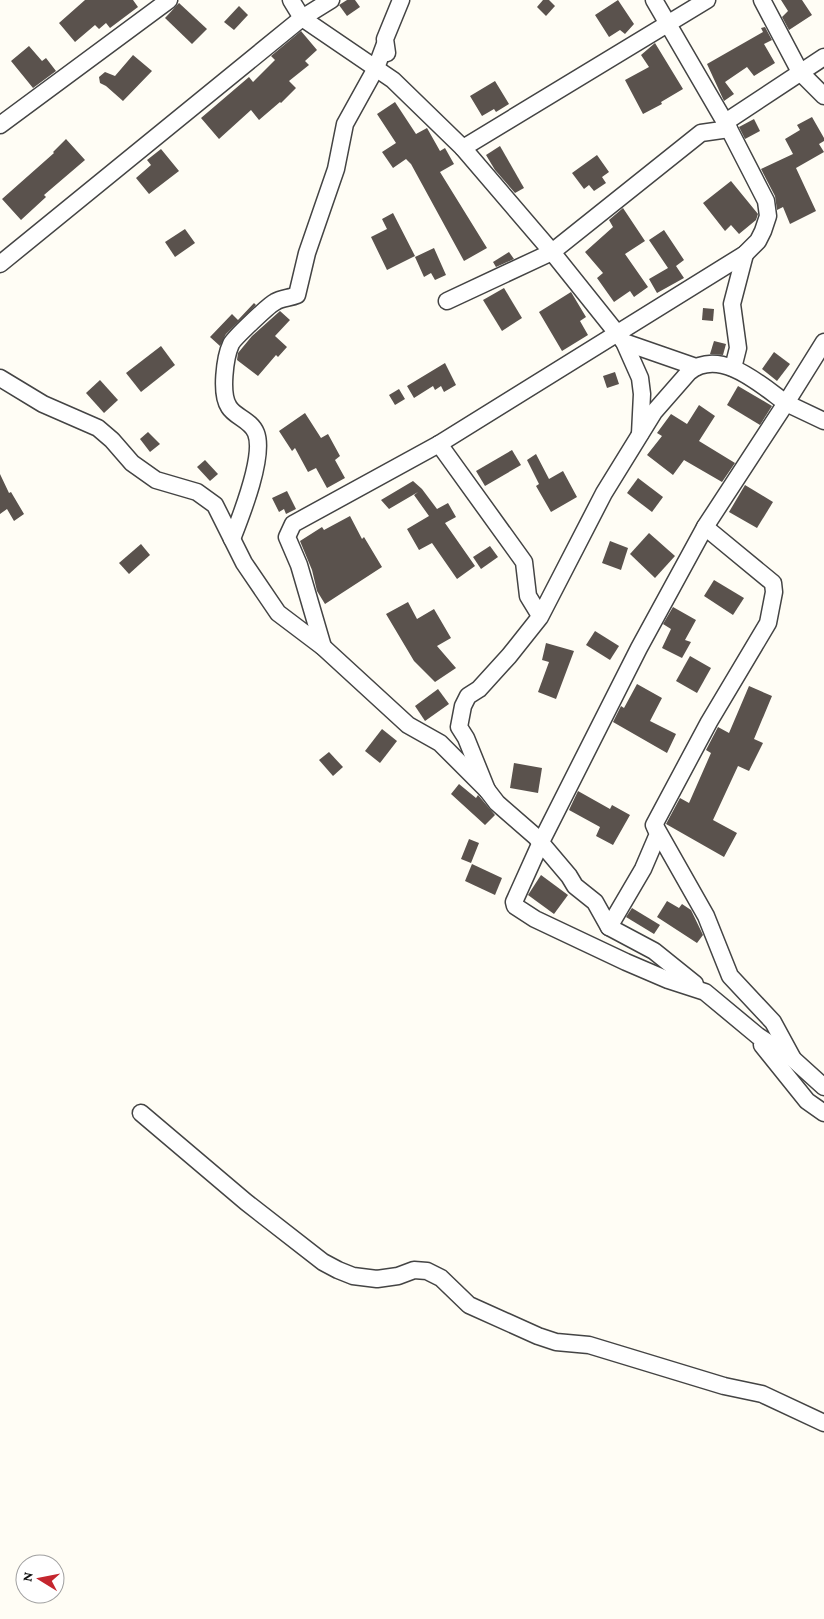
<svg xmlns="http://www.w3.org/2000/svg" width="824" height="1619" font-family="'Crimson Pro',serif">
  <rect width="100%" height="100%" fill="#fffdf5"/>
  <!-- building -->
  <g fill="#5a524d">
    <path d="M 85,0 L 133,0 L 138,7 L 110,28 L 106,23 L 99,29 L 95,25 L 75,42 L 59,23 Z"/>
    <path d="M 347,0 L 355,0 L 360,7 L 347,16 L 339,5 Z"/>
    <path d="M 543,0 L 549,0 L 555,6 L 546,16 L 537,7 Z"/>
    <path d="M 618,0 L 634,24 L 625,34 L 620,30 L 609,37 L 595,15 Z"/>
    <path d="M 781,0 L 802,0 L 812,15 L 789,30 L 782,17 L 788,11 Z"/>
    <path d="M 179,3 L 207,29 L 192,44 L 165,18 Z"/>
    <path d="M 239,6 L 248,15 L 234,30 L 224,22 Z"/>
    <path d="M 765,27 L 772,40 L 764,44 L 775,63 L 754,76 L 747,67 L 725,82 L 734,94 L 724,101 L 707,64 L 763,32 L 761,28 Z"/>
    <path d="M 301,31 L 317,50 L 305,61 L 309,65 L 289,81 L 296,88 L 281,103 L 280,102 L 259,120 L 251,110 L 219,139 L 201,118 L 249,77 L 253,82 L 275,60 L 271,56 Z"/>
    <path d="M 655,43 L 683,89 L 661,102 L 662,104 L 643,114 L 625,80 L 649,67 L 641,55 Z"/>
    <path d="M 29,46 L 42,61 L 46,58 L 56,71 L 33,88 L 11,61 Z"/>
    <path d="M 133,55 L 152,71 L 123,101 L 106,86 L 100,83 L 99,77 L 105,72 L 115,76 Z"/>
    <path d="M 495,81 L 509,104 L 496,112 L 494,109 L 482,116 L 470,96 Z"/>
    <path d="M 395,102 L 416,134 L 427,128 L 440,151 L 445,148 L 454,164 L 440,172 L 487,248 L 464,261 L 411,164 L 406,159 L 393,168 L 382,152 L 396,143 L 377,114 Z"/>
    <path d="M 812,117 L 824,138 L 824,141 L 819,144 L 824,152 L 796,168 L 816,211 L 790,224 L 783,207 L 777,210 L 775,196 L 761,169 L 793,154 L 785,139 L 800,130 L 797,125 Z"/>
    <path d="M 754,119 L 760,131 L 745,139 L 739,127 Z"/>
    <path d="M 66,139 L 85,160 L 44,195 L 46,197 L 21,220 L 2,199 L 54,153 L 53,152 Z"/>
    <path d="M 500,146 L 524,188 L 515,193 L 495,170 L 486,155 Z"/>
    <path d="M 161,149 L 179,171 L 149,194 L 136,178 L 151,165 L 147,160 Z"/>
    <path d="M 597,155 L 609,172 L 602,177 L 606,183 L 594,191 L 589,185 L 584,189 L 572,173 Z"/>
    <path d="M 731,181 L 758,214 L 756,220 L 739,234 L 731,225 L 725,231 L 703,203 Z"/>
    <path d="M 623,208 L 645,241 L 625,254 L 648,287 L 634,297 L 630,291 L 614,302 L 597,278 L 603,273 L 585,252 L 613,227 L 609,220 Z"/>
    <path d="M 393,213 L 415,256 L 387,270 L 371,237 L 387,229 L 382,219 Z"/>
    <path d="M 185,229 L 195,243 L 175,257 L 165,242 Z"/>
    <path d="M 664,230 L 684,260 L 676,266 L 684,278 L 657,293 L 649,279 L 668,268 L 649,240 Z"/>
    <path d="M 434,248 L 446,275 L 435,280 L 431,273 L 424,277 L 415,257 Z"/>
    <path d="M 509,252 L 514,259 L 496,267 L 493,262 Z"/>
    <path d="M 504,288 L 522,318 L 502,331 L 483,300 Z"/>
    <path d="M 571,292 L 586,317 L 580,321 L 588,335 L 562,351 L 539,312 Z"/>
    <path d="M 254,303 L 256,305 L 226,334 L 220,346 L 210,337 L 232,314 L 238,320 Z"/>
    <path d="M 703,308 L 714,309 L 713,321 L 702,320 Z"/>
    <path d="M 280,311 L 290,320 L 275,336 L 287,347 L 278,357 L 276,355 L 258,376 L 237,360 L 238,353 L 252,336 Z"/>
    <path d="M 714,341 L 726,344 L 723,355 L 710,354 Z"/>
    <path d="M 161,346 L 175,365 L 141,392 L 126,373 Z"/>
    <path d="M 774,352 L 790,364 L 777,381 L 762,369 Z"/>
    <path d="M 445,363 L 456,385 L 444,392 L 441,386 L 435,390 L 433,386 L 414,398 L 407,386 Z"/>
    <path d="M 615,372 L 619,384 L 607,388 L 603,376 Z"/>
    <path d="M 100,380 L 118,400 L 104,413 L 86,393 Z"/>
    <path d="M 738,386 L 772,406 L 760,425 L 727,405 Z"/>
    <path d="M 399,389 L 405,399 L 395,405 L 389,395 Z"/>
    <path d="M 699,405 L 715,416 L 699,441 L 735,463 L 722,482 L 684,460 L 673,475 L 647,455 L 662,436 L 657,433 L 671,414 L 687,424 Z"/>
    <path d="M 305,413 L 321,438 L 328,434 L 340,456 L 335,460 L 345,478 L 327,488 L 316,468 L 308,472 L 295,448 L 292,451 L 279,431 Z"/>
    <path d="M 148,432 L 160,444 L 150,452 L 140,439 Z"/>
    <path d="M 512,450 L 521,465 L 485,486 L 476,471 Z"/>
    <path d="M 536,454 L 549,479 L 563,471 L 577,497 L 551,512 L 536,486 L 539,484 L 527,460 Z"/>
    <path d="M 205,460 L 218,474 L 210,481 L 197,467 Z"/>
    <path d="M 0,474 L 9,493 L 11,492 L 24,514 L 14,521 L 7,509 L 0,514 Z"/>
    <path d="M 638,478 L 663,497 L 652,512 L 627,493 Z"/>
    <path d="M 413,481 L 422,489 L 437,509 L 448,503 L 456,517 L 445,523 L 475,566 L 457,579 L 432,543 L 419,550 L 407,529 L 429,516 L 414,495 L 418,492 L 389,509 L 381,500 Z"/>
    <path d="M 745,485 L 773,502 L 757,528 L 729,512 Z"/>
    <path d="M 287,491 L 296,509 L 286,514 L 284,509 L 279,512 L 272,498 Z"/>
    <path d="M 350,516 L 362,539 L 364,537 L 382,567 L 325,604 L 317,591 L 312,570 L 300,541 L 322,527 L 324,530 Z"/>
    <path d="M 649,533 L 675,556 L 655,578 L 630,554 Z"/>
    <path d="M 610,541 L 628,548 L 621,570 L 602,563 Z"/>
    <path d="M 141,544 L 150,555 L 129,574 L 119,563 Z"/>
    <path d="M 490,546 L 498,557 L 481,569 L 473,557 Z"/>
    <path d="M 714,580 L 744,598 L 733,615 L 704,596 Z"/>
    <path d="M 408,602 L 417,619 L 434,609 L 451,638 L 437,646 L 456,668 L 435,682 L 414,661 L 386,614 Z"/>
    <path d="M 673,607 L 696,620 L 685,640 L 691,642 L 682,658 L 662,648 L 671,629 L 663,624 Z"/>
    <path d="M 595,631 L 619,646 L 610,660 L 586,645 Z"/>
    <path d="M 546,643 L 574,651 L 556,699 L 538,692 L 549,662 L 542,660 Z"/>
    <path d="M 690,656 L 711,668 L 697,693 L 676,681 Z"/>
    <path d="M 637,684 L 662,698 L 650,721 L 676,734 L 667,753 L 613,722 L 621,706 L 624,708 Z"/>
    <path d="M 749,686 L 772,696 L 754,739 L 763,743 L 749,771 L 738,766 L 713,820 L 737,833 L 724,857 L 666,824 L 680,798 L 689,803 L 711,753 L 706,750 L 718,727 L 729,733 Z"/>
    <path d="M 438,689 L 449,704 L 425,721 L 415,706 Z"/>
    <path d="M 382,729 L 397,741 L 380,763 L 365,751 Z"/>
    <path d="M 329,752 L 343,767 L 333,776 L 319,760 Z"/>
    <path d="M 514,763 L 542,768 L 538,793 L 510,788 Z"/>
    <path d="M 459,784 L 476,798 L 478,795 L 495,815 L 485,825 L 451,794 Z"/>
    <path d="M 578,791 L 610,809 L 612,805 L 630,815 L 613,845 L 596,836 L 600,827 L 569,810 Z"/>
    <path d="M 469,839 L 479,843 L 471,863 L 461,859 Z"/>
    <path d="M 472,864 L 502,878 L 495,895 L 465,881 Z"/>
    <path d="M 541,875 L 568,895 L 554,914 L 528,895 Z"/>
    <path d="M 667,901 L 679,908 L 682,904 L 691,910 L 703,935 L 697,943 L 657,917 Z"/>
    <path d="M 632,908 L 660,925 L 654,934 L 626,917 Z"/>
  </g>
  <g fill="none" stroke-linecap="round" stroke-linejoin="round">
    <!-- minor casing -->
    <g stroke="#444" stroke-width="19">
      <g id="minor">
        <path d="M 291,0 L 302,18 L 393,80 L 463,148 L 707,0"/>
        <path d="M 762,0 L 800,72 L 824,96"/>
        <path d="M 387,53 L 385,39 L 401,0"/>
        <path d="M 724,123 L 824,57"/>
        <path d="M 0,125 L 169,0"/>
        <path d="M 463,148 L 552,252 L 624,342 L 640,378 L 642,394 L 640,434"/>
        <path d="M 0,264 L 302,18 L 331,0"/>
        <path d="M 447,301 L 552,252 L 701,133 L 729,129"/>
        <path d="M 624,342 L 696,367"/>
        <path d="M 824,342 L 786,403 L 824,421"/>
        <path d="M 733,368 L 738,348 L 732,304 L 745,254"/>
        <path d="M 0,378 L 43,404 L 98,428 L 112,440 L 132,463 L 156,480 L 197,492 L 215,505 L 244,563 L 278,613 L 323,647 L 408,725 L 440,743 L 487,790 L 497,803 L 536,837 L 569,876 L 575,886 L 595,902 L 609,927 L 654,951 L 695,984"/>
        <path d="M 439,444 L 524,562 L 528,596 L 539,614"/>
        <path d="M 232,539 C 241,516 265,456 256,433 C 251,420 235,417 229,407 C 220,394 225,357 231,344 C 234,338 269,305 275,302 C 281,298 290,298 297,295 L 307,253 L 336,169 L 345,124 L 376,68 L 385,44"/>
        <path d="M 323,647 L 299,565 L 287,537 L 293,524 L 439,444 L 745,254 L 758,241 L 763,231 L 768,216 L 766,201 L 729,129 L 654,0"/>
        <path d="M 487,790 L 466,738 L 459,727 L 463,706 L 468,696 L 479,689 L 509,656 L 540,617 L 604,493 L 654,412 L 689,372 C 720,347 761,385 786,403 L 705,527 L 639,648 L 541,842 L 514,902 L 515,906 L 535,919 L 626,962 L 668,980 L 705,992 L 758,1036 L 793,1059 L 824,1087"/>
        <path d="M 655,826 L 706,916 L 730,976 L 773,1022 L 792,1057"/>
        <path d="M 609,927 L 643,869 L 658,834 L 654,825 L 709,722 L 768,623 L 774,592 L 773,583 L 705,527"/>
        <path d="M 762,1045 L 807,1101 L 824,1113"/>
        <path d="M 141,1113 L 246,1202 L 323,1262 L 338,1270 L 353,1276 L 377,1279 L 398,1276 L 414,1270 L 427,1271 L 441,1278 L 469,1305 L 538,1336 L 556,1342 L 589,1345 L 724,1386 L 762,1394 L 824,1423"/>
      </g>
    </g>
    <!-- minor -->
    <use href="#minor" stroke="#fff" stroke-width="16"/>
  </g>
  <!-- north arrow -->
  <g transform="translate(40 1579) rotate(280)"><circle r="24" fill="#ffffff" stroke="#a0a0a0"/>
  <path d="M0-4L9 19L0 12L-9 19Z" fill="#c4262e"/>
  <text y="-8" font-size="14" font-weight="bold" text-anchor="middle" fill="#111111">N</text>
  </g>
</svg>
